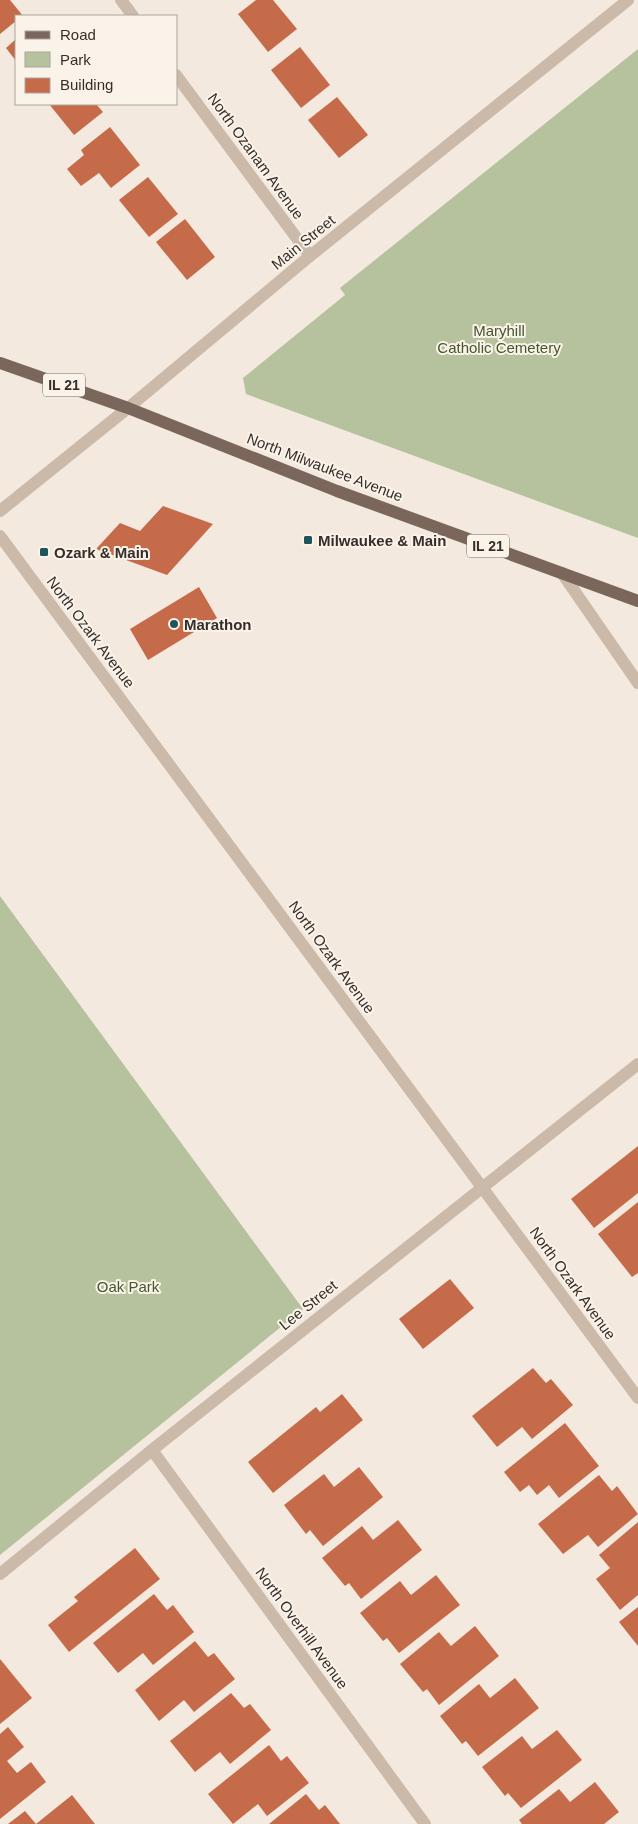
<svg xmlns="http://www.w3.org/2000/svg" width="638" height="1824" font-family="Arial,sans-serif">
  <rect width="100%" height="100%" fill="#f3e9de"/>
  <!-- green -->
  <g fill="#b5c29d">
    <path d="M 638,49 L 638,538 L 246,394 L 243,378 L 345,295 L 340,288 Z"/>
    <path d="M 0,896 L 303,1309 L 0,1555 Z"/>
  </g>
  <!-- building -->
  <g fill="#c66b49">
    <path d="M 0,0 L 10,0 L 23,16 L 16,16 L 16,21 L 0,34 Z"/>
    <path d="M 256,0 L 273,0 L 297,29 L 268,52 L 238,14 Z"/>
    <path d="M 16,39 L 16,61 L 6,48 Z"/>
    <path d="M 300,47 L 330,85 L 301,108 L 271,70 Z"/>
    <path d="M 337,97 L 368,135 L 339,158 L 308,120 Z"/>
    <path d="M 49,104 L 96,104 L 103,112 L 74,135 Z"/>
    <path d="M 110,127 L 140,165 L 111,188 L 99,173 L 81,186 L 67,169 L 84,155 L 81,150 Z"/>
    <path d="M 148,177 L 178,214 L 149,237 L 119,200 Z"/>
    <path d="M 185,219 L 215,257 L 187,280 L 156,242 Z"/>
    <path d="M 163,506 L 213,524 L 167,575 L 96,549 L 120,523 L 140,531 Z"/>
    <path d="M 199,587 L 217,618 L 148,660 L 130,629 Z"/>
    <path d="M 638,1146 L 638,1193 L 594,1228 L 571,1199 Z"/>
    <path d="M 638,1202 L 638,1273 L 632,1277 L 598,1234 Z"/>
    <path d="M 450,1279 L 474,1308 L 423,1349 L 399,1319 Z"/>
    <path d="M 533,1368 L 546,1383 L 551,1379 L 573,1405 L 532,1439 L 522,1427 L 497,1447 L 472,1416 Z"/>
    <path d="M 342,1394 L 363,1420 L 273,1493 L 248,1462 L 316,1407 L 320,1412 Z"/>
    <path d="M 565,1423 L 599,1466 L 559,1498 L 549,1485 L 537,1495 L 529,1485 L 520,1492 L 504,1472 Z"/>
    <path d="M 359,1467 L 383,1497 L 323,1546 L 310,1530 L 306,1534 L 284,1505 L 324,1474 L 334,1487 Z"/>
    <path d="M 599,1475 L 612,1491 L 617,1486 L 638,1514 L 598,1547 L 588,1535 L 563,1554 L 538,1524 Z"/>
    <path d="M 398,1520 L 422,1550 L 361,1599 L 349,1583 L 345,1586 L 322,1558 L 362,1526 L 373,1540 Z"/>
    <path d="M 638,1522 L 638,1595 L 620,1610 L 596,1579 L 610,1568 L 599,1555 Z"/>
    <path d="M 135,1548 L 160,1579 L 69,1652 L 48,1625 L 78,1601 L 74,1597 Z"/>
    <path d="M 436,1575 L 460,1605 L 399,1653 L 387,1638 L 383,1641 L 360,1613 L 400,1581 L 411,1595 Z"/>
    <path d="M 154,1594 L 167,1610 L 173,1605 L 194,1632 L 153,1665 L 143,1653 L 118,1673 L 93,1643 Z"/>
    <path d="M 638,1607 L 638,1646 L 619,1622 Z"/>
    <path d="M 475,1626 L 499,1656 L 439,1705 L 427,1689 L 423,1692 L 400,1664 L 439,1632 L 451,1646 Z"/>
    <path d="M 195,1641 L 208,1657 L 214,1653 L 235,1679 L 194,1712 L 184,1700 L 159,1721 L 135,1690 Z"/>
    <path d="M 0,1659 L 32,1698 L 0,1724 Z"/>
    <path d="M 515,1678 L 539,1708 L 478,1756 L 466,1741 L 462,1744 L 440,1716 L 479,1684 L 490,1698 Z"/>
    <path d="M 231,1693 L 244,1708 L 250,1704 L 271,1730 L 230,1764 L 220,1752 L 195,1772 L 170,1741 Z"/>
    <path d="M 8,1727 L 24,1747 L 7,1761 L 17,1773 L 31,1762 L 46,1782 L 0,1819 L 0,1734 Z"/>
    <path d="M 557,1730 L 582,1760 L 521,1808 L 508,1793 L 505,1796 L 482,1767 L 522,1736 L 532,1749 Z"/>
    <path d="M 269,1745 L 281,1761 L 287,1756 L 309,1783 L 267,1816 L 258,1804 L 233,1824 L 208,1794 Z"/>
    <path d="M 595,1782 L 619,1812 L 604,1824 L 522,1824 L 519,1820 L 559,1789 L 570,1802 Z"/>
    <path d="M 306,1794 L 319,1810 L 325,1805 L 340,1824 L 269,1824 Z"/>
    <path d="M 72,1795 L 95,1824 L 8,1824 L 25,1811 L 36,1824 Z"/>
  </g>
  <g fill="none" stroke-linecap="round" stroke-linejoin="round">
    <!-- minor -->
    <g stroke="#cbbaa9" stroke-width="12">
      <path d="M 121,0 L 133,16"/>
      <path d="M 176,75 L 310,256"/>
      <path d="M 128,408 L 310,256 L 628,0"/>
      <path d="M 0,536 L 638,1398"/>
      <path d="M 562,573 L 638,683"/>
      <path d="M 152,1450 L 425,1824"/>
      <path d="M 0,1574 L 152,1450 L 638,1064"/>
    </g>
    <!-- tertiary -->
    <path stroke="#cbbaa9" stroke-width="12" d="M 0,511 L 128,408"/>
    <!-- primary -->
    <path stroke="#7a665a" stroke-width="12" d="M 0,363 L 128,408 L 337,491 L 638,601"/>
  </g>
  <!-- markers -->
  <g fill="#1e545a" stroke="#faf3ea" stroke-width="2">
    <rect x="303" y="535" width="10" height="10" rx="2.5"/>
    <rect x="39" y="547" width="10" height="10" rx="2.5"/>
    <circle cx="174" cy="624" r="5"/>
  </g>
  <g text-anchor="middle" dominant-baseline="central" stroke-width="4" stroke-linejoin="round" paint-order="stroke">
    <!-- shield labels -->
    <g fill="#faf3ea" stroke="#726963" stroke-width="1">
      <rect x="43" y="373.5" width="42" height="23" rx="4"/>
      <rect x="467" y="534.5" width="42" height="23" rx="4"/>
    </g>
    <g font-size="14" font-weight="bold" fill="#382e29">
      <text x="64" y="385">IL 21</text>
      <text x="488" y="546">IL 21</text>
    </g>
    <!-- street labels -->
    <g font-size="15" fill="#382e29" stroke="#faf3ea">
      <text transform="translate(256 156) rotate(54)">North Ozanam Avenue</text>
      <text transform="translate(303 242) rotate(-39)">Main Street</text>
      <text transform="translate(325 467) rotate(21)">North Milwaukee Avenue</text>
      <text transform="translate(91 632) rotate(53)">North Ozark Avenue</text>
      <text transform="translate(332 957) rotate(54)">North Ozark Avenue</text>
      <text transform="translate(573 1283) rotate(54)">North Ozark Avenue</text>
      <text transform="translate(308 1305) rotate(-39)">Lee Street</text>
      <text transform="translate(302 1628) rotate(54)">North Overhill Avenue</text>
    </g>
    <!-- park labels -->
    <g font-size="15" fill="#46562d" stroke="#faf3ea">
      <text x="499" y="330">Maryhill<tspan x="499" dy="17">Catholic Cemetery</tspan></text>
      <text x="128" y="1286">Oak Park</text>
    </g>
    <!-- poi labels -->
    <g font-size="15" font-weight="bold" fill="#382e29" stroke="#faf3ea" text-anchor="start">
      <text x="318" y="540">Milwaukee &amp; Main</text>
      <text x="54" y="552">Ozark &amp; Main</text>
      <text x="184" y="624">Marathon</text>
    </g>
  </g>
  <!-- legend -->
  <rect x="15" y="15" width="162" height="90" fill="#faf3ea" stroke="#aca49d"/>
  <rect x="25" y="31" width="25" height="8" fill="#7a665a" stroke="#aca49d"/>
  <text x="60" y="40" font-size="15" fill="#382e29">Road</text>
  <rect x="25" y="52" width="25" height="15" fill="#b5c29d" stroke="#aca49d"/>
  <text x="60" y="65" font-size="15" fill="#382e29">Park</text>
  <rect x="25" y="78" width="25" height="15" fill="#c66b49" stroke="#aca49d"/>
  <text x="60" y="90" font-size="15" fill="#382e29">Building</text>
</svg>
